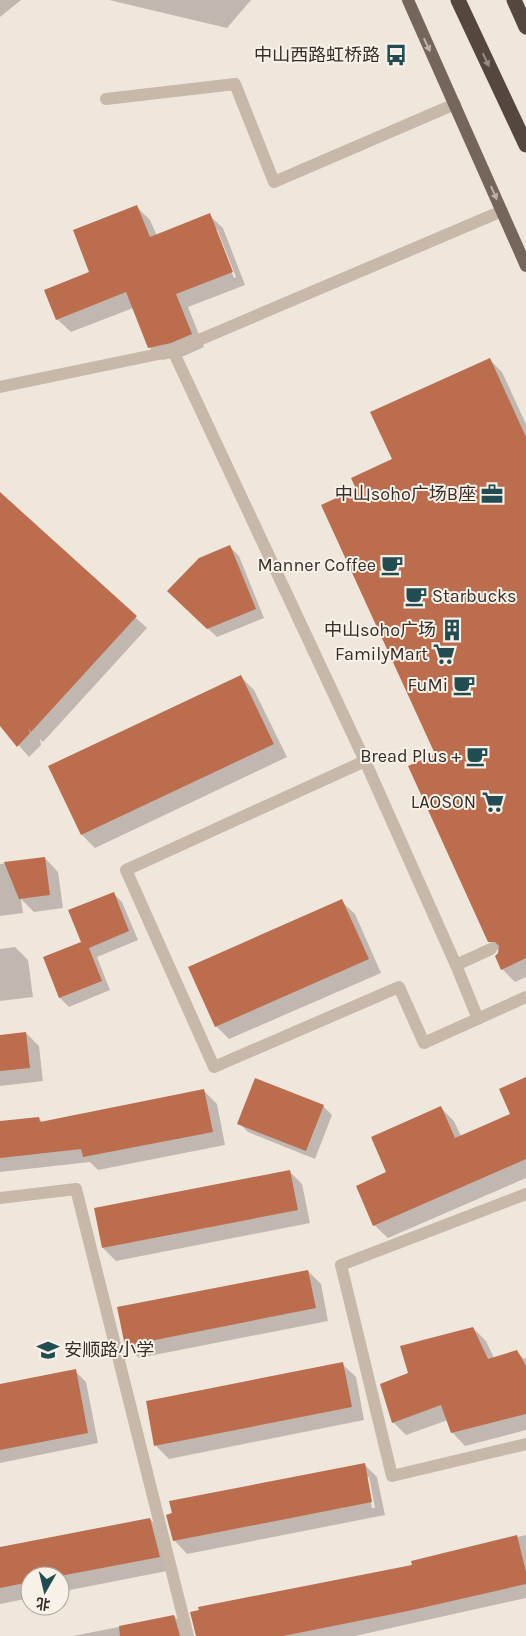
<svg xmlns="http://www.w3.org/2000/svg" width="526" height="1636" font-family="Karla,'Noto Sans SC',sans-serif">
  <rect width="100%" height="100%" fill="#f0e7dc"/>
  <!-- shadow -->
  <g fill="#0003" fill-rule="evenodd">
    <path d="M 0,0 L 21,0 L 0,17 Z"/>
    <path d="M 109,0 L 251,0 L 227,28 Z"/>
    <path d="M 137,207 L 150,220 L 157,236 L 209,215 L 223,228 L 245,285 L 188,307 L 204,347 L 184,356 L 162,360 L 149,347 L 133,308 L 71,332 L 57,319 ZM 214,229 L 217,229 L 236,277 L 234,278 Z"/>
    <path d="M 489,359 L 502,372 L 526,424 L 526,977 L 515,982 L 502,969 L 499,951 L 489,941 L 358,490 L 394,460 Z"/>
    <path d="M 0,494 L 147,628 L 43,742 L 40,739 L 41,745 L 29,757 L 0,724 Z"/>
    <path d="M 230,547 L 239,556 L 264,618 L 217,637 L 177,600 Z"/>
    <path d="M 241,677 L 254,690 L 287,757 L 95,848 L 82,835 Z"/>
    <path d="M 45,858 L 58,872 L 63,908 L 34,912 L 21,899 L 23,913 L 0,916 L 0,864 Z"/>
    <path d="M 113,893 L 122,902 L 138,940 L 97,957 L 110,990 L 69,1007 L 60,998 L 44,958 L 82,943 Z"/>
    <path d="M 341,901 L 355,914 L 381,973 L 229,1039 L 216,1026 Z"/>
    <path d="M 15,947 L 28,960 L 33,997 L 0,1001 L 0,949 Z"/>
    <path d="M 26,1033 L 39,1046 L 43,1081 L 0,1086 L 0,1036 Z"/>
    <path d="M 526,1079 L 526,1178 L 388,1238 L 374,1225 L 388,1173 L 441,1108 L 454,1121 L 461,1136 L 512,1114 Z"/>
    <path d="M 204,1091 L 217,1104 L 225,1145 L 98,1170 L 90,1162 L 0,1172 L 0,1122 L 39,1118 L 43,1123 Z"/>
    <path d="M 323,1106 L 332,1115 L 315,1159 L 248,1132 L 239,1123 Z"/>
    <path d="M 289,1171 L 302,1184 L 310,1223 L 116,1261 L 103,1248 Z"/>
    <path d="M 308,1271 L 321,1284 L 328,1321 L 139,1358 L 126,1345 Z"/>
    <path d="M 473,1328 L 486,1341 L 494,1358 L 516,1351 L 524,1359 L 526,1358 L 526,1430 L 465,1446 L 452,1432 L 448,1420 L 406,1435 L 393,1422 L 409,1374 Z"/>
    <path d="M 342,1364 L 356,1377 L 364,1420 L 169,1459 L 156,1446 Z"/>
    <path d="M 75,1371 L 86,1382 L 98,1443 L 0,1463 L 0,1385 Z"/>
    <path d="M 364,1464 L 377,1477 L 385,1515 L 187,1554 L 174,1540 ZM 366,1477 L 369,1477 L 375,1508 L 372,1508 Z"/>
    <path d="M 150,1519 L 163,1532 L 172,1570 L 60,1592 L 60,1576 L 30,1576 L 30,1598 L 0,1604 L 0,1549 Z"/>
    <path d="M 526,1535 L 526,1598 L 355,1636 L 197,1636 L 413,1565 L 412,1562 Z"/>
    <path d="M 174,1616 L 186,1628 L 188,1636 L 73,1636 Z"/>
  </g>
  <!-- building -->
  <g fill="#bc6d4e">
    <path d="M 137,205 L 150,237 L 210,213 L 233,272 L 176,294 L 192,334 L 171,343 L 148,348 L 126,292 L 56,320 L 44,290 L 89,272 L 73,230 Z"/>
    <path d="M 490,358 L 526,437 L 526,958 L 501,970 L 495,956 L 498,953 L 499,946 L 495,942 L 488,942 L 408,766 L 435,754 L 321,505 L 356,489 L 351,478 L 392,459 L 370,412 Z"/>
    <path d="M 0,492 L 137,616 L 31,732 L 29,728 L 30,733 L 17,747 L 0,726 Z"/>
    <path d="M 230,545 L 256,609 L 207,629 L 167,591 L 199,558 Z"/>
    <path d="M 241,675 L 274,744 L 81,835 L 48,766 Z"/>
    <path d="M 45,857 L 50,895 L 19,899 L 4,862 Z"/>
    <path d="M 114,892 L 129,931 L 89,948 L 102,981 L 59,998 L 43,957 L 81,942 L 68,910 Z"/>
    <path d="M 342,899 L 369,959 L 215,1027 L 188,967 Z"/>
    <path d="M 26,1032 L 30,1068 L 0,1071 L 0,1035 Z"/>
    <path d="M 526,1077 L 526,1159 L 373,1226 L 356,1186 L 386,1172 L 371,1137 L 441,1106 L 455,1138 L 510,1114 L 499,1089 Z"/>
    <path d="M 255,1078 L 324,1105 L 306,1151 L 237,1124 Z"/>
    <path d="M 204,1089 L 213,1132 L 83,1157 L 81,1149 L 0,1158 L 0,1121 L 39,1117 L 40,1122 Z"/>
    <path d="M 290,1170 L 298,1210 L 102,1248 L 94,1208 Z"/>
    <path d="M 308,1270 L 316,1308 L 125,1346 L 117,1307 Z"/>
    <path d="M 473,1327 L 488,1359 L 517,1350 L 526,1366 L 526,1414 L 451,1433 L 441,1405 L 392,1423 L 380,1384 L 408,1373 L 400,1346 Z"/>
    <path d="M 343,1362 L 352,1407 L 154,1446 L 146,1401 Z"/>
    <path d="M 76,1369 L 88,1433 L 0,1450 L 0,1384 Z"/>
    <path d="M 365,1463 L 372,1502 L 173,1541 L 166,1515 L 172,1513 L 169,1501 Z"/>
    <path d="M 150,1518 L 160,1557 L 60,1576 L 30,1576 L 30,1582 L 0,1588 L 0,1547 Z"/>
    <path d="M 517,1535 L 526,1572 L 526,1584 L 408,1611 L 283,1636 L 196,1636 L 190,1612 L 199,1610 L 198,1607 L 412,1565 L 411,1561 Z"/>
    <path d="M 174,1615 L 180,1636 L 120,1636 L 119,1626 Z"/>
  </g>
  <g fill="none" stroke-linecap="round" stroke-linejoin="round">
    <!-- minor -->
    <g stroke="#c7b8a9" stroke-width="12">
      <path d="M 106,99 L 235,84 L 274,182 L 455,104"/>
      <path d="M 0,387 L 173,351"/>
      <path d="M 365,761 L 126,870 L 214,1067 L 399,987 L 424,1043 L 526,997"/>
      <path d="M 456,965 L 491,949"/>
      <path d="M 478,1019 L 456,965 L 365,761 L 173,351 L 502,211"/>
      <path d="M 526,1194 L 341,1265 L 392,1476 L 526,1444"/>
      <path d="M 0,1198 L 76,1189 L 188,1636"/>
    </g>
    <!-- major -->
    <path stroke="#75655b" stroke-width="12" d="M 408,0 L 526,266"/>
    <!-- highway -->
    <g stroke="#554740" stroke-width="15">
      <path d="M 458,0 L 526,145"/>
      <path d="M 514,0 L 526,27"/>
    </g>
  </g>
  <!-- one-way arrows -->
  <defs><path id="oneway-solid" d="M-6-.8H1V-3.2L6.5 0L1 3.2V.8H-6Z" transform="scale(1.25)"/></defs>
  <g fill="#bdb2a9">
    <use href="#oneway-solid" transform="translate(427 45) rotate(65)"/>
    <use href="#oneway-solid" transform="translate(494 193) rotate(66)"/>
  </g>
  <use fill="#968b83" href="#oneway-solid" transform="translate(486 60) rotate(65)"/>
  <!-- icons -->
  <defs>
    <g id="bus-bare" transform="scale(1.725)"><path d="M-5-6H5V4H4V6H2V4H-2V6H-4V4H-5ZM-3.5-4V0h7V-4ZM-3.5 1.2v1.5H-2V1.2ZM2 1.2v1.5H3.5V1.2Z" fill="#214d52" stroke="#f8f1e8" stroke-width="2.5" paint-order="stroke"/></g>
    <g id="office-bare" transform="scale(1.725)"><path d="M-6-3h4V-5.5h4V-3h4V5H-6ZM-1-4.5V-3h2v-1.5ZM-6 0V1H6V0Z" fill="#214d52" stroke="#f8f1e8" stroke-width="2.5" paint-order="stroke"/></g>
    <g id="cafe-bare" transform="scale(1.725)"><path d="M-5.5-4.5H6V0H3Q3 3.5 0 3.5H-2.5Q-5.5 3.5-5.5 0ZM3-3.2v2h1.7v-2ZM-6 4.5H4V6H-6Z" fill="#214d52" stroke="#f8f1e8" stroke-width="2.5" paint-order="stroke"/></g>
    <g id="building-bare" transform="scale(1.725)"><path d="M-4-6H4V6H1V3H-1V6H-4ZM-2.5-4.3h1.7v1.8h-1.7ZM.8-4.3h1.7v1.8H.8ZM-2.5-1h1.7V.8h-1.7ZM.8-1h1.7V.8H.8Z" fill="#214d52" stroke="#f8f1e8" stroke-width="2.5" paint-order="stroke"/></g>
    <g id="supermarket-bare" transform="scale(1.725)"><path d="M-6-5.5h2.5l.6 2H6L4.5 2H-2.5L-4.4-4H-6ZM-1.5 3.2a1.3 1.3 0 1 0 .1 0ZM3 3.2a1.3 1.3 0 1 0 .1 0Z" fill="#214d52" stroke="#f8f1e8" stroke-width="2.5" paint-order="stroke"/></g>
    <g id="school-bare" transform="scale(1.725)"><path d="M0-5L7-2L0 1L-7-2ZM-4 1L0 2.5L4 1V4Q0 6-4 4Z" fill="#214d52" stroke="#f8f1e8" stroke-width="2.5" paint-order="stroke"/></g>
  </defs>
  <g fill-rule="evenodd">
    <use href="#bus-bare" x="396" y="55"/>
    <use href="#office-bare" x="492" y="494"/>
    <use href="#cafe-bare" x="392" y="565"/>
    <use href="#cafe-bare" x="416" y="596"/>
    <use href="#building-bare" x="452" y="630"/>
    <use href="#supermarket-bare" x="444" y="654"/>
    <use href="#cafe-bare" x="464" y="685"/>
    <use href="#cafe-bare" x="477" y="756"/>
    <use href="#supermarket-bare" x="493" y="802"/>
    <use href="#school-bare" x="48" y="1350"/>
  </g>
  <g text-anchor="middle" dominant-baseline="central" stroke-width="4" stroke-linejoin="round" paint-order="stroke">
    <!-- poi labels -->
    <g font-size="18" fill="#342d28" stroke="#f8f1e8" text-anchor="end">
      <text x="380" y="55">中山西路虹桥路</text>
      <text x="476" y="494">中山soho广场B座</text>
      <text x="376" y="565">Manner Coffee</text>
      <text x="432" y="596" text-anchor="start">Starbucks</text>
      <text x="436" y="630">中山soho广场</text>
      <text x="428" y="654">FamilyMart</text>
      <text x="448" y="685">FuMi</text>
      <text x="461" y="756">Bread Plus +</text>
      <text x="476" y="802">LAOSON</text>
      <text x="64" y="1350" text-anchor="start">安顺路小学</text>
    </g>
  </g>
  <!-- north arrow -->
  <g transform="translate(45 1591) rotate(188)"><circle r="24" fill="#f8f1e8" stroke="#aaa39b"/>
  <path d="M0-4L9 19L0 12L-9 19Z" fill="#214d52"/>
  <text y="-8" font-size="14" font-weight="bold" text-anchor="middle" fill="#342d28">北</text>
  </g>
</svg>
